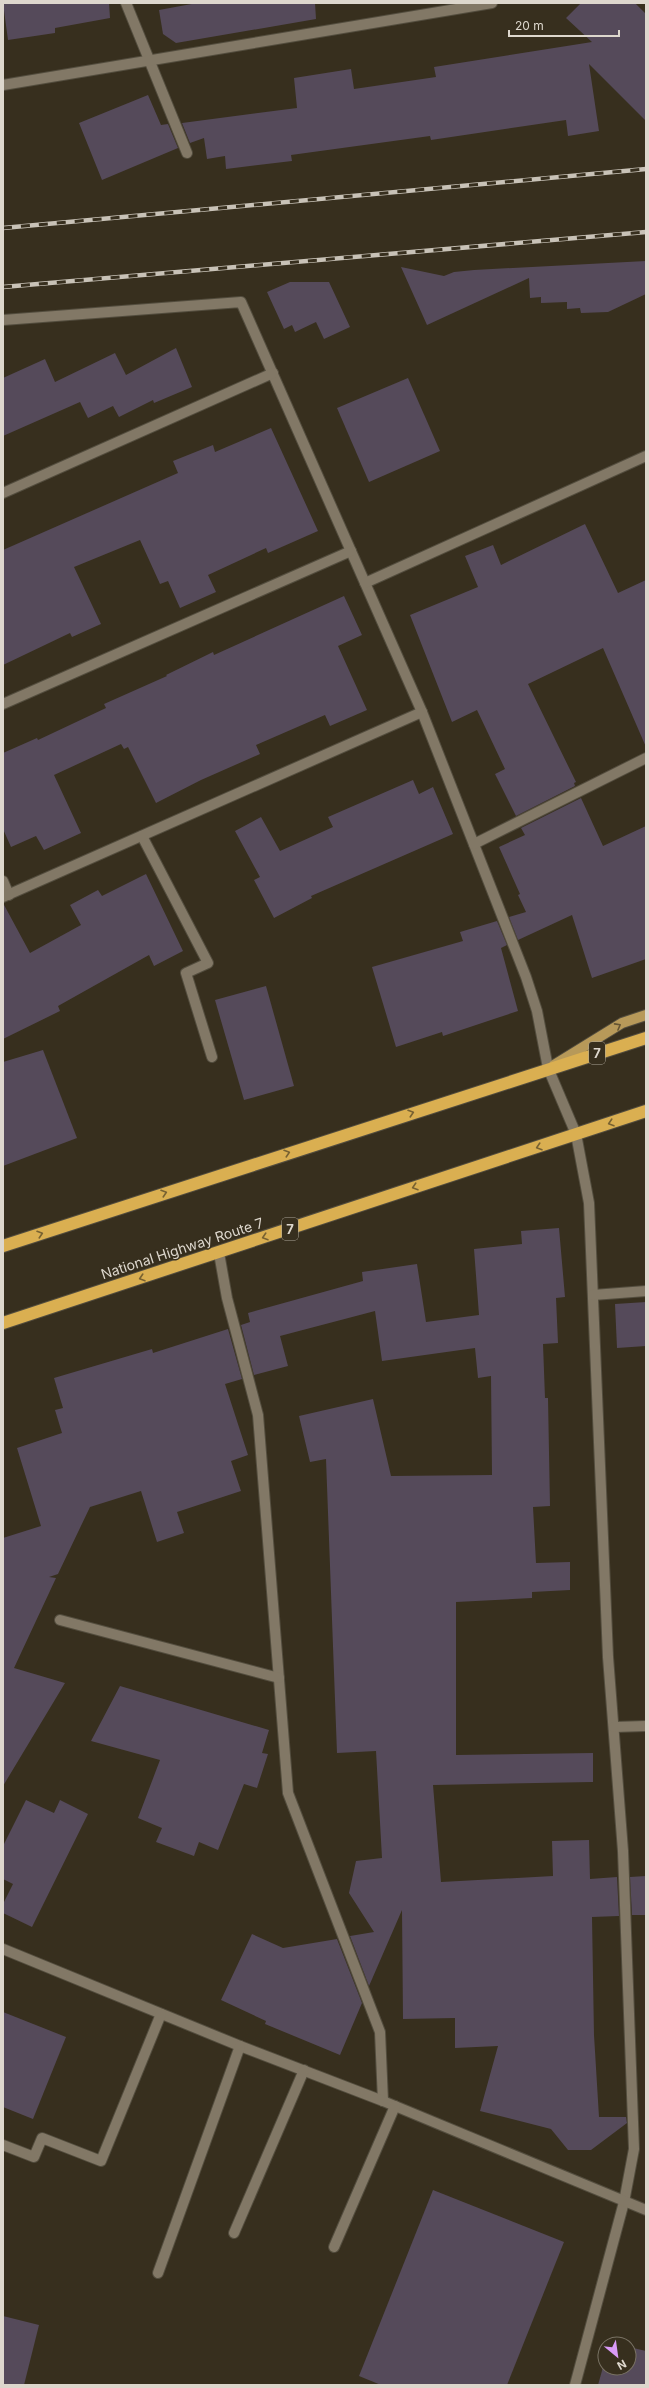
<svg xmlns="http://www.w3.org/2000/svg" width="649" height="2388" font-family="Inter,sans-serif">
  <rect width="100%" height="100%" fill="#372f1e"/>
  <!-- building -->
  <g fill="#554a5a">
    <path d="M 3,3 L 109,3 L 110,18 L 55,28 L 55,33 L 8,40 Z"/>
    <path d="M 197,3 L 315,3 L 316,19 L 176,43 L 163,34 L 159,10 Z"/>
    <path d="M 581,3 L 635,3 L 646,14 L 646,121 L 589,64 L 599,131 L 568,136 L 566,120 L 431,140 L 430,136 L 291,155 L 292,161 L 226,169 L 225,156 L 207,159 L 204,138 L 190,143 L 182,123 L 297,108 L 294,78 L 351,69 L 354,89 L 436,77 L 434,67 L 592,42 L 566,18 Z"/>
    <path d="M 148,95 L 161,125 L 168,124 L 178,148 L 102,180 L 79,123 Z"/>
    <path d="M 646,261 L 646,294 L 608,312 L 581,313 L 580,308 L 567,309 L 567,302 L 541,303 L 541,297 L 530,298 L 529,278 L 427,325 L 401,267 L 444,276 L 454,272 L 474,270 Z"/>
    <path d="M 290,282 L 329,282 L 350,327 L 324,339 L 316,322 L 295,332 L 292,325 L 284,329 L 267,292 Z"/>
    <path d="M 176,348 L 192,387 L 154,403 L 153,400 L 119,417 L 113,406 L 88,418 L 80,402 L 3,436 L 3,378 L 45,359 L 55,382 L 115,353 L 126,375 Z"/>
    <path d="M 408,378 L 440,451 L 369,482 L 337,408 Z"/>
    <path d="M 271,428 L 318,531 L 268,553 L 266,548 L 208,575 L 216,592 L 180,608 L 168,581 L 160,584 L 140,540 L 74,567 L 101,624 L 72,637 L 70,633 L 3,665 L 3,550 L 178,473 L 173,461 L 213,445 L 215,452 Z"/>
    <path d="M 585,524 L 618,593 L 646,580 L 646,747 L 603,648 L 528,684 L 576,782 L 574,783 L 575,786 L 516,816 L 495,774 L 505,769 L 477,710 L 452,722 L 410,615 L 478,587 L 465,556 L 493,545 L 501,565 Z"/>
    <path d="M 344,596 L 362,635 L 338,646 L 367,710 L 330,726 L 325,715 L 256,745 L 260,754 L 201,780 L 156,803 L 128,747 L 124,749 L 121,744 L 54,775 L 81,833 L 44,850 L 36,836 L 11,847 L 3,829 L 3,753 L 37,738 L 38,740 L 106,708 L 104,704 L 167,676 L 166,675 L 213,652 L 214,655 Z"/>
    <path d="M 413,780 L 419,794 L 433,787 L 453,834 L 311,896 L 312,898 L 274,918 L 254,880 L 260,877 L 235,831 L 261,817 L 280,851 L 333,827 L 328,817 Z"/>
    <path d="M 581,798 L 603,846 L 646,826 L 646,959 L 592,978 L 572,915 L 518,940 L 509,917 L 526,912 L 518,895 L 520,894 L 499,847 L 525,835 L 521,828 Z"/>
    <path d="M 146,874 L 183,951 L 154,966 L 149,955 L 58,1006 L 60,1011 L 3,1039 L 3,903 L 30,953 L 81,925 L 70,905 L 98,890 L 102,896 Z"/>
    <path d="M 497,921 L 507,945 L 501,948 L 518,1011 L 443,1036 L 442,1032 L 396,1047 L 372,967 L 463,941 L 460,932 Z"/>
    <path d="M 266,986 L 294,1086 L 244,1100 L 215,1000 Z"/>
    <path d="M 43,1050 L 77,1138 L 3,1166 L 3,1062 Z"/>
    <path d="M 559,1228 L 565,1297 L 556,1298 L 558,1343 L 543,1344 L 545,1398 L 548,1398 L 550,1506 L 533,1507 L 536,1563 L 570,1562 L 570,1590 L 532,1592 L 532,1598 L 456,1602 L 456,1755 L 593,1753 L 593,1782 L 433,1785 L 441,1882 L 553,1876 L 552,1841 L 589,1840 L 590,1879 L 617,1877 L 619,1916 L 592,1917 L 594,2035 L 599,2117 L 626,2117 L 627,2123 L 591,2150 L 568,2150 L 551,2129 L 480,2111 L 498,2046 L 455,2048 L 455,2018 L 403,2019 L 402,1910 L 369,1986 L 350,1936 L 374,1932 L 349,1893 L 356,1861 L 382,1858 L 376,1751 L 337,1753 L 326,1459 L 310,1462 L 299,1416 L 373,1399 L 391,1476 L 492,1475 L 491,1376 L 478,1378 L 475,1348 L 382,1361 L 375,1311 L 280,1336 L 288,1366 L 254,1375 L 241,1325 L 250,1322 L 248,1313 L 363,1281 L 362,1272 L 417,1264 L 426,1322 L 479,1315 L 474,1249 L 522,1244 L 521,1231 Z"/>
    <path d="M 646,1302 L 646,1346 L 617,1348 L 615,1304 Z"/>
    <path d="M 228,1329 L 242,1379 L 225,1384 L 248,1455 L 231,1461 L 241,1491 L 177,1512 L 184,1533 L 157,1542 L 141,1491 L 90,1507 L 58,1574 L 49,1577 L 56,1578 L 14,1668 L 65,1683 L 3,1786 L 3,1538 L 41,1526 L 17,1448 L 62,1433 L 55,1410 L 63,1408 L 54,1378 L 152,1349 L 153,1353 Z"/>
    <path d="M 120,1686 L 269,1730 L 262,1753 L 268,1754 L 257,1788 L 244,1784 L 218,1850 L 199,1842 L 194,1856 L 156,1842 L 162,1828 L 138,1818 L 160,1760 L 91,1741 Z"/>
    <path d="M 26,1800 L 54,1813 L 60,1800 L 88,1814 L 32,1927 L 3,1913 L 3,1904 L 13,1884 L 3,1879 L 3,1846 Z"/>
    <path d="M 646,1876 L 646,1915 L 632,1915 L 630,1877 Z"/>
    <path d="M 252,1934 L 283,1948 L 337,1939 L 362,2003 L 340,2055 L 265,2024 L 266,2021 L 221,2000 Z"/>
    <path d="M 3,2012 L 66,2037 L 33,2119 L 3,2107 Z"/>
    <path d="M 433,2190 L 564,2242 L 507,2385 L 381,2385 L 359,2376 Z"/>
    <path d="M 3,2316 L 39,2325 L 24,2385 L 3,2385 Z"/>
    <path d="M 629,2347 L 646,2351 L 646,2385 L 598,2385 L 605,2360 L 605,2368 L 629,2368 Z"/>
  </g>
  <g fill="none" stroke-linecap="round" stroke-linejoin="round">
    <!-- minor casing -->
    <g stroke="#534d3e" stroke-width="12">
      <g id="minor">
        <path d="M 126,3 L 187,153"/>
        <path d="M 3,85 L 492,3"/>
        <path d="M 3,320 L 241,302 L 422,712 L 526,977 L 537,1011 L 548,1068 L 576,1134 L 589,1203 L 608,1657 L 623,1851 L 634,2149 L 624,2202 L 575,2385"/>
        <path d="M 3,493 L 273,373"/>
        <path d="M 365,583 L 646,456"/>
        <path d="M 3,704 L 351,551"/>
        <path d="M 142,836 L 208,963 L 186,973 L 212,1057"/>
        <path d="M 474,844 L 646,758"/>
        <path d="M 3,881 L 9,895"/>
        <path d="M 3,897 L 422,712"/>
        <path d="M 219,1253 L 227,1298 L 258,1415 L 288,1793 L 380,2032 L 383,2101"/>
        <path d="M 593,1295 L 646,1291"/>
        <path d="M 60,1620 L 279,1678"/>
        <path d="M 614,1727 L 646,1726"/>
        <path d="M 3,1949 L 240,2046 L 383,2101 L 646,2210"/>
        <path d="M 3,2145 L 34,2157 L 42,2138 L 101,2161 L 161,2014"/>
        <path d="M 234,2233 L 304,2070"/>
        <path d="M 334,2247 L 395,2106"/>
        <path d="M 158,2273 L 240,2046"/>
      </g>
    </g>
    <!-- major casing -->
    <g stroke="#534d3e" stroke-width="12">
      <path id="major" d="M 554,1065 L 622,1023 L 646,1015"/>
    </g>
    <!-- highway casing -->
    <g stroke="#534d3e" stroke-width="14">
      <g id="highway">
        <path d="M 3,1246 L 646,1038"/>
        <path d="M 3,1323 L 646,1111"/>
      </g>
    </g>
    <!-- minor -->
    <use href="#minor" stroke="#827866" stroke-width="10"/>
    <!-- major -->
    <use href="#major" stroke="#b79959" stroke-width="10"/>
    <!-- highway -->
    <use href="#highway" stroke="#daaf51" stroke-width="12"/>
    <!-- rail casing -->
    <g stroke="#c8c2b7" stroke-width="4.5">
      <g id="rail">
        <path d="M 3,228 L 646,169"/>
        <path d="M 3,287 L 646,232"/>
      </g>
    </g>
    <!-- rail -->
    <use href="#rail" stroke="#372f1e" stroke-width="3" stroke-dasharray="9" stroke-linecap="butt"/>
  </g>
  <!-- one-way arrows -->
  <defs><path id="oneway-chevron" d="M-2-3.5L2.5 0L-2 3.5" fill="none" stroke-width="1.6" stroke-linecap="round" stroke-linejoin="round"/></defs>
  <use stroke="#645433" href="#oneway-chevron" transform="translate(618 1026) rotate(-29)"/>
  <g stroke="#786232">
    <use href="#oneway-chevron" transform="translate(411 1113) rotate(-18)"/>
    <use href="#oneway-chevron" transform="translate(611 1123) rotate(162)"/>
    <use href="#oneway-chevron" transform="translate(539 1147) rotate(162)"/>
    <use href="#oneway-chevron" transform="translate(287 1153) rotate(-18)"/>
    <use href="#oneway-chevron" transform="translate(415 1187) rotate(162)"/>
    <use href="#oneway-chevron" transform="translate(164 1193) rotate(-18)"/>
    <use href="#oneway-chevron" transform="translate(40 1234) rotate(-18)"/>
    <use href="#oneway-chevron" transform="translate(265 1237) rotate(162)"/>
    <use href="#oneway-chevron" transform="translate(142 1278) rotate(162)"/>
  </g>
  <g text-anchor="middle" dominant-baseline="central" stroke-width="3" stroke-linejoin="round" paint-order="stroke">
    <!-- shield labels -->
    <g fill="#372f1e" stroke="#aba598" stroke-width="1">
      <rect x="589" y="1042" width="16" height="22" rx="3"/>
      <rect x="282" y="1218" width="16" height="22" rx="3"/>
    </g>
    <g font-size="13" font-weight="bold" fill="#ddd7cd">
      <text x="597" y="1053">7</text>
      <text x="290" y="1229">7</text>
    </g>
    <!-- street labels -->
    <g font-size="14" fill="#ddd7cd" stroke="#372f1e">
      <text transform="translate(182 1248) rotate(-18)">National Highway Route 7</text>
    </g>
  </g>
  <!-- border -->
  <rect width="649" height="2388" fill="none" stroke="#ddd7cd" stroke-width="8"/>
  <!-- north arrow -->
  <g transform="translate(617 2356) rotate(151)"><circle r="19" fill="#372f1e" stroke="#797264"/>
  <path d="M0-3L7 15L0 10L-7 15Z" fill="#d99af7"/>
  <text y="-6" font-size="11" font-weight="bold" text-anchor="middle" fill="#ddd7cd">N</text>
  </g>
  <!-- scale -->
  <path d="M509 30v6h110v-6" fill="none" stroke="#ddd7cd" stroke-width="2"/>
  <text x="515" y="30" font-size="12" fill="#ddd7cd" stroke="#372f1e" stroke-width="3" paint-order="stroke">20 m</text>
</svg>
